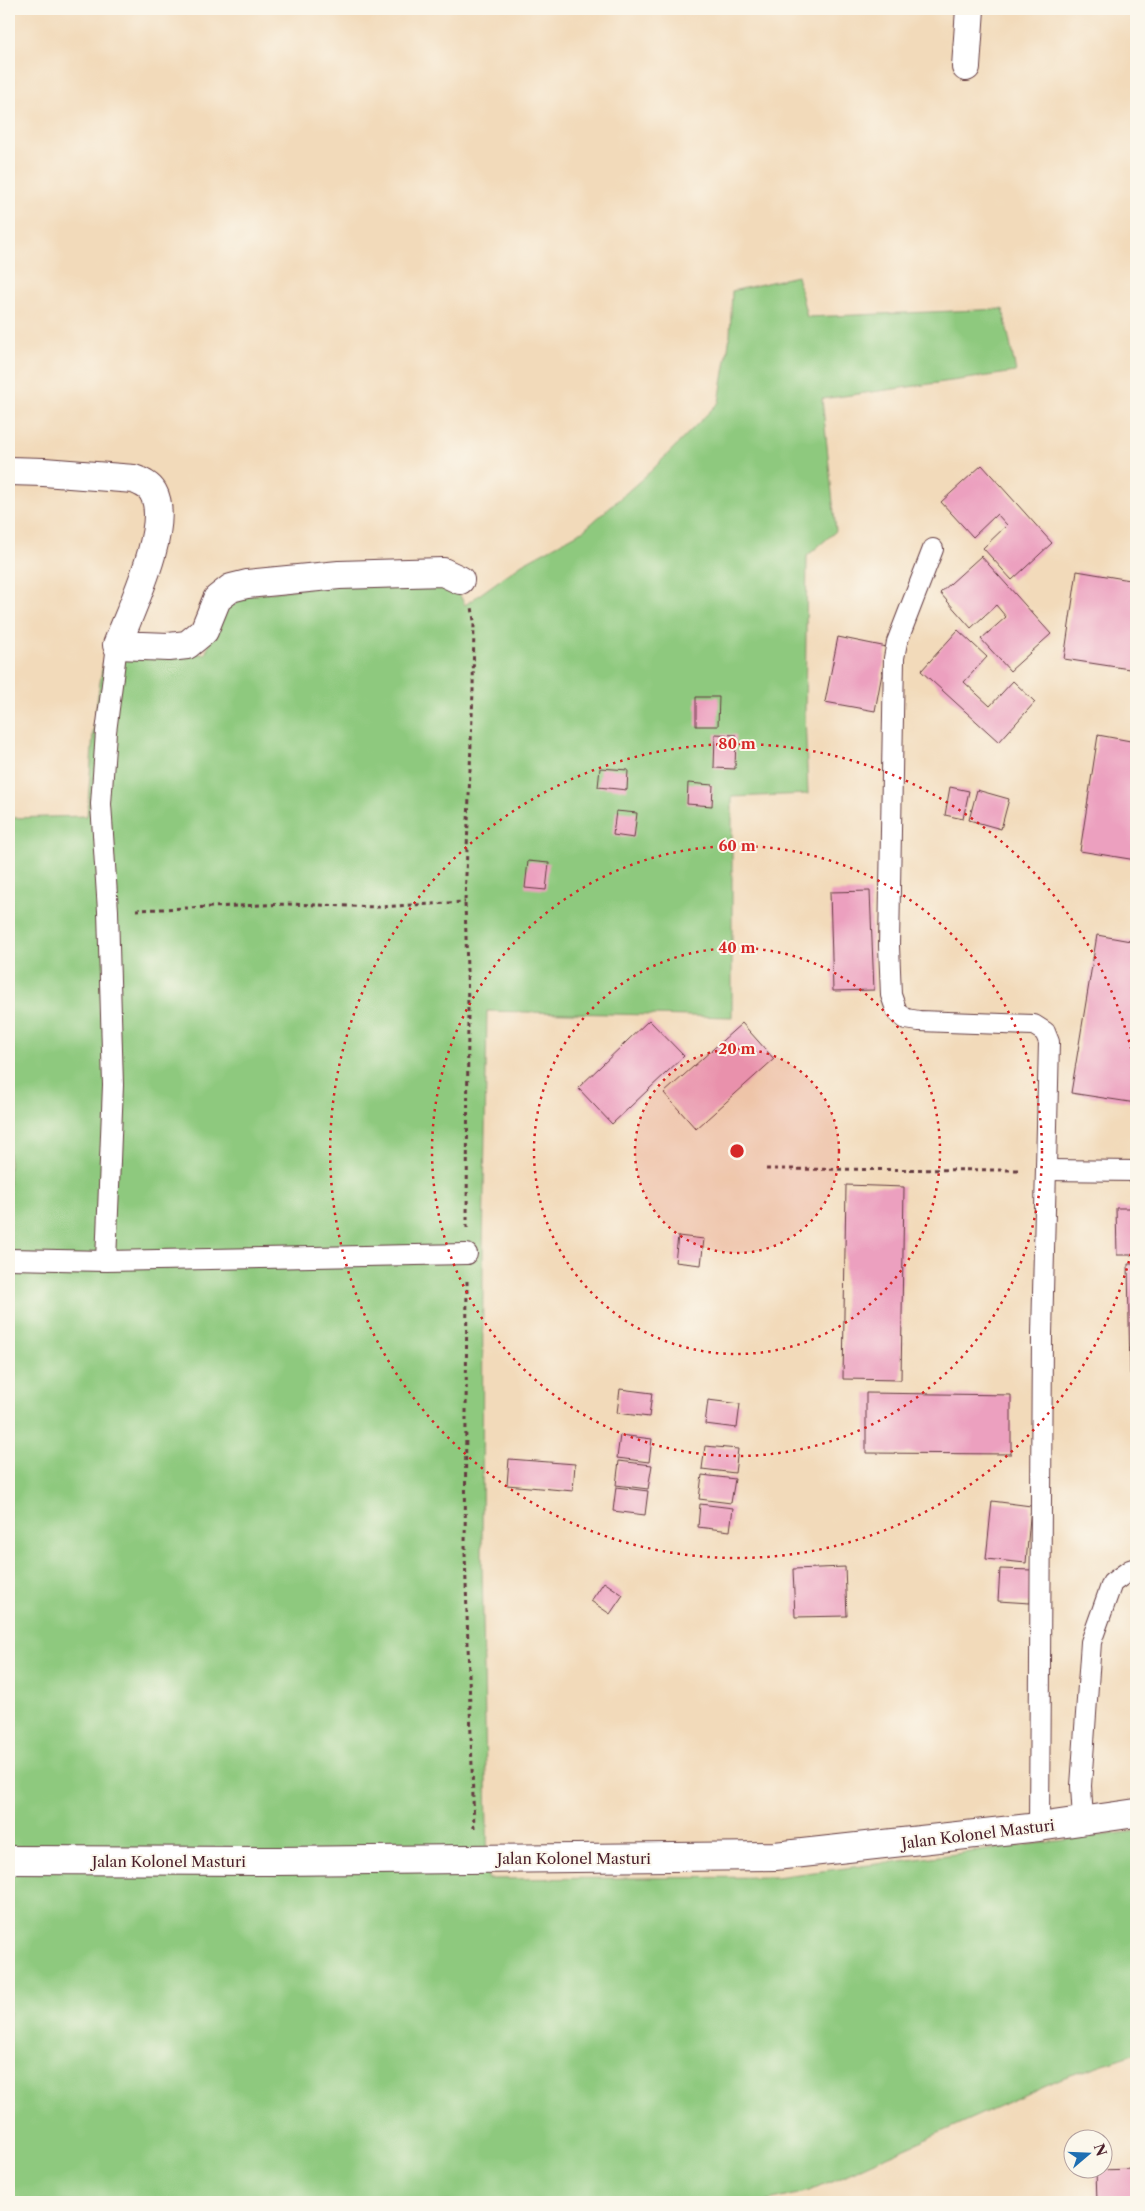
<svg xmlns="http://www.w3.org/2000/svg" width="1145" height="2211" font-family="'Libre Caslon Text',serif">
  <rect width="100%" height="100%" fill="#fbf7ec"/>
  <filter id="ink" filterUnits="userSpaceOnUse"><feTurbulence type="fractalNoise" baseFrequency=".02" numOctaves="2"/><feDisplacementMap in="SourceGraphic" scale="10" xChannelSelector="R" yChannelSelector="G"/><feConvolveMatrix kernelMatrix="1 2 1 2 8 2 1 2 1" color-interpolation-filters="sRGB"/></filter>
  <filter id="wash" filterUnits="userSpaceOnUse"><feTurbulence type="fractalNoise" baseFrequency=".0096" numOctaves="4" result="noise"/><feDisplacementMap in="SourceGraphic" scale="20" xChannelSelector="R" yChannelSelector="G"/><feGaussianBlur stdDeviation="1.12" result="paint"/><feColorMatrix in="noise" values="0 0 0 0 0 0 0 0 0 0 0 0 0 0 0 0 0 1.4 0 .05"/><feComposite in="paint" operator="in"/></filter>
  <g filter="url(#wash)">
    <rect width="100%" height="100%" fill="#f2daba"/>
    <!-- green -->
    <path fill="#8ec97e" stroke="#6c7454" d="M 797,276 L 807,317 L 1003,309 L 1016,372 L 822,399 L 836,531 L 807,556 L 805,714 L 808,794 L 732,797 L 732,1017 L 487,1011 L 483,1254 L 482,1566 L 488,1879 L 775,1877 L 1136,1831 L 1136,2053 L 1062,2078 L 809,2191 L 765,2202 L 9,2202 L 9,818 L 87,816 L 94,721 L 105,651 L 205,654 L 229,598 L 334,584 L 454,584 L 465,605 L 522,564 L 584,530 L 651,471 L 719,402 L 730,336 L 732,291 Z"/>
    <g id="blocks">
      <!-- building -->
      <g fill="#eca0bf">
        <path d="M 982,465 L 1052,543 L 1012,580 L 983,548 L 1007,525 L 997,514 L 973,537 L 941,502 Z"/>
        <path d="M 981,556 L 1051,634 L 1010,671 L 981,639 L 1006,617 L 996,605 L 971,628 L 940,593 Z"/>
        <path d="M 1077,571 L 1136,581 L 1136,670 L 1064,659 Z"/>
        <path d="M 958,630 L 987,657 L 964,682 L 990,706 L 1013,681 L 1035,702 L 999,742 L 921,671 Z"/>
        <path d="M 838,637 L 887,647 L 875,711 L 825,702 Z"/>
        <path d="M 696,697 L 719,697 L 718,726 L 696,726 Z"/>
        <path d="M 715,734 L 736,735 L 735,769 L 714,768 Z"/>
        <path d="M 1098,735 L 1136,742 L 1136,860 L 1080,851 Z"/>
        <path d="M 600,768 L 628,770 L 627,790 L 598,787 Z"/>
        <path d="M 688,783 L 713,785 L 712,806 L 687,804 Z"/>
        <path d="M 950,787 L 969,791 L 963,819 L 945,815 Z"/>
        <path d="M 977,790 L 1009,799 L 1001,829 L 969,820 Z"/>
        <path d="M 616,811 L 637,813 L 634,838 L 613,835 Z"/>
        <path d="M 528,861 L 549,863 L 546,890 L 525,888 Z"/>
        <path d="M 870,891 L 874,990 L 833,991 L 830,892 Z"/>
        <path d="M 1097,935 L 1136,942 L 1136,1103 L 1071,1093 Z"/>
        <path d="M 649,1020 L 684,1056 L 612,1124 L 578,1088 Z"/>
        <path d="M 742,1023 L 774,1059 L 696,1129 L 664,1093 Z"/>
        <path d="M 846,1185 L 904,1187 L 901,1380 L 843,1379 Z"/>
        <path d="M 1116,1208 L 1136,1208 L 1136,1255 L 1117,1255 Z"/>
        <path d="M 678,1236 L 704,1239 L 701,1265 L 675,1262 Z"/>
        <path d="M 1128,1264 L 1136,1264 L 1136,1374 L 1130,1374 Z"/>
        <path d="M 620,1389 L 652,1393 L 649,1417 L 617,1413 Z"/>
        <path d="M 866,1393 L 1011,1395 L 1011,1454 L 866,1453 Z"/>
        <path d="M 708,1400 L 740,1404 L 737,1428 L 705,1424 Z"/>
        <path d="M 620,1435 L 652,1439 L 649,1462 L 617,1458 Z"/>
        <path d="M 705,1446 L 738,1449 L 735,1473 L 702,1469 Z"/>
        <path d="M 509,1459 L 575,1464 L 573,1491 L 507,1485 Z"/>
        <path d="M 619,1461 L 652,1465 L 648,1489 L 616,1485 Z"/>
        <path d="M 702,1475 L 735,1479 L 731,1503 L 699,1499 Z"/>
        <path d="M 616,1487 L 648,1491 L 645,1515 L 613,1511 Z"/>
        <path d="M 992,1501 L 1031,1506 L 1026,1563 L 986,1559 Z"/>
        <path d="M 700,1504 L 733,1508 L 730,1531 L 698,1527 Z"/>
        <path d="M 845,1567 L 847,1616 L 795,1617 L 793,1569 Z"/>
        <path d="M 1000,1569 L 1032,1570 L 1030,1603 L 998,1601 Z"/>
        <path d="M 604,1582 L 623,1595 L 610,1614 L 591,1601 Z"/>
        <path d="M 1136,2169 L 1136,2202 L 1097,2202 L 1096,2170 Z"/>
      </g>
    </g>
  </g>
  <g filter="url(#ink)">
    <use href="#blocks" fill-opacity="0" stroke="#633b40" stroke-width="1"/>
    <g fill="none" stroke-linecap="round" stroke-linejoin="round">
      <!-- lane casing -->
      <g stroke="#633b40" stroke-width="22">
        <g id="lane">
          <path d="M 933,549 L 897,642 L 894,658 L 889,946 L 891,995 L 897,1012 L 906,1019 L 919,1021 L 1034,1025 L 1045,1032 L 1049,1042 L 1042,1335 L 1039,1827"/>
          <path d="M 1046,1170 L 1136,1171"/>
          <path d="M 9,1259 L 106,1261 L 467,1254"/>
          <path d="M 106,1261 L 113,1085 L 108,911 L 101,804 L 106,732 L 117,645"/>
          <path d="M 1083,1820 L 1081,1786 L 1091,1642 L 1112,1583 L 1130,1570 L 1136,1568"/>
        </g>
      </g>
      <!-- street casing -->
      <g stroke="#633b40" stroke-width="30">
        <g id="street">
          <path d="M 966,67 L 970,9"/>
          <path d="M 9,471 L 44,472 L 134,479 C 141,482 149,485 153,492 C 172,525 130,611 117,645 L 169,647 L 187,645 L 204,631 L 217,599 L 231,588 L 247,584 L 339,575 L 443,572 L 460,580"/>
        </g>
      </g>
      <!-- primary casing -->
      <g stroke="#633b40" stroke-width="30">
        <path id="primary" d="M 9,1860 L 277,1861 L 775,1856 L 1039,1827 L 1136,1813"/>
      </g>
      <!-- path -->
      <g stroke="#633b40" stroke-width="3" stroke-dasharray="4 4" stroke-linecap="butt">
        <path d="M 136,910 L 288,904 L 379,907 L 465,902"/>
        <path d="M 766,1169 L 1018,1170"/>
        <path d="M 467,1228 L 468,1006 L 465,902 L 473,690 L 474,621 L 472,607"/>
        <path d="M 467,1281 L 465,1553 L 474,1828"/>
      </g>
      <!-- lane -->
      <use href="#lane" stroke="#fff" stroke-width="20"/>
      <!-- street -->
      <use href="#street" stroke="#fff" stroke-width="28"/>
      <!-- primary -->
      <use href="#primary" stroke="#fff" stroke-width="28"/>
    </g>
  </g>
  <!-- distance rings -->
  <circle cx="737" cy="1151" r="102" fill="#d62828" fill-opacity=".12"/>
  <g fill="none" stroke="#d62828" stroke-width="2.5" stroke-dasharray="2.5 5">
    <circle cx="737" cy="1151" r="102"/>
    <circle cx="737" cy="1151" r="203"/>
    <circle cx="737" cy="1151" r="305"/>
    <path d="M1136 1232A407 407 0 1 1 1136 1070"/>
  </g>
  <g text-anchor="middle" dominant-baseline="central" stroke-width="4" stroke-linejoin="round" paint-order="stroke">
    <!-- street labels -->
    <g font-size="15" fill="#4a1f2b" stroke="#fbf7ec">
      <text transform="translate(978 1834) rotate(-7)">Jalan Kolonel Masturi</text>
      <text x="574" y="1858">Jalan Kolonel Masturi</text>
      <text x="169" y="1861">Jalan Kolonel Masturi</text>
    </g>
  </g>
  <circle cx="737" cy="1151" r="8" fill="#d62828" stroke="#fbf7ec" stroke-width="2.5"/>
  <g font-size="15" text-anchor="middle" font-weight="bold" fill="#d62828" stroke="#fbf7ec" stroke-width="4" stroke-linejoin="round" paint-order="stroke">
    <text x="737" y="749">80 m</text>
    <text x="737" y="851">60 m</text>
    <text x="737" y="953">40 m</text>
    <text x="737" y="1054">20 m</text>
  </g>
  <!-- margin -->
  <rect width="1145" height="2211" fill="none" stroke="#fbf7ec" stroke-width="30"/>
  <!-- north arrow -->
  <g transform="translate(1088 2154) rotate(71)"><circle r="24" fill="#fbf7ec" stroke="#b4a19f"/>
  <path d="M0-4L9 19L0 12L-9 19Z" fill="#1f6fb2"/>
  <text y="-8" font-size="14" font-weight="bold" text-anchor="middle" fill="#4a1f2b">N</text>
  </g>
</svg>
